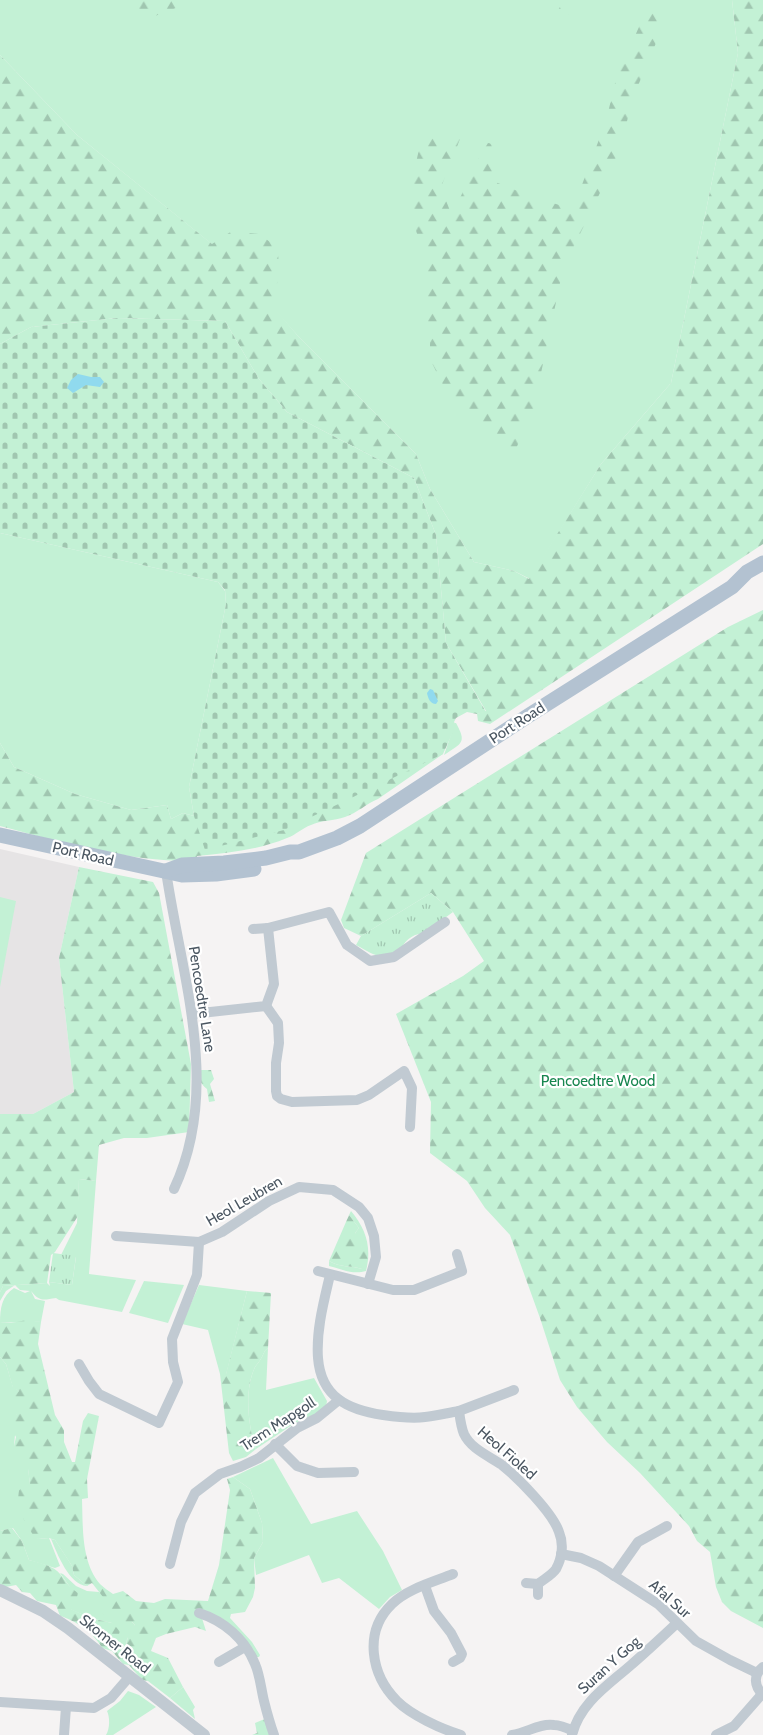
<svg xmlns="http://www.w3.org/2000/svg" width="763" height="1735" font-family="Cabin,sans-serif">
  <defs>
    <pattern id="forest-firs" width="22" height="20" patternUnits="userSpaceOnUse" patternTransform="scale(1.25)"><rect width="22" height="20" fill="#c3f1d5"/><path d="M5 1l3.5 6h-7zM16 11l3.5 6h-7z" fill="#a0c6b0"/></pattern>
    <pattern id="cemetery-stones" width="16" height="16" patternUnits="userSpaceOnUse" patternTransform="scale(1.25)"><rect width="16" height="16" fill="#c3f1d5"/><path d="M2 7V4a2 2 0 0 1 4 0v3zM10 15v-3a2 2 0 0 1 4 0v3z" fill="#a0c6b0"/></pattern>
    <pattern id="park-tufts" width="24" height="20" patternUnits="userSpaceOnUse" patternTransform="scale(1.25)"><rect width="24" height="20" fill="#c3f1d5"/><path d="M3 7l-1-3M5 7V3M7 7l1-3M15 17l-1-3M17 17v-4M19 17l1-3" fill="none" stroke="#a0c6b0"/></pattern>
  </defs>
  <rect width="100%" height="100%" fill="#f5f3f3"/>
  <!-- education -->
  <path fill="#e6e4e5" d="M 0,849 L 79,867 L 59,958 L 74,1092 L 33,1114 L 0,1114 Z"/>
  <!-- grass -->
  <g fill="#c3f1d5">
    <path d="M 0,0 L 732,0 L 738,53 L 671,383 L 601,464 L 530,579 L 514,571 L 474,562 L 430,489 L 416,454 L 298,336 L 229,258 L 77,135 L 0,55 Z"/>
    <path d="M 0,533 L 218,582 L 225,591 L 226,604 L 189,787 L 194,816 L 183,813 L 171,819 L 167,805 L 131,810 L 75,794 L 14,767 L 0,743 Z"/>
    <path d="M 455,723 L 456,723 C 467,743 462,743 444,755 Z"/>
    <path d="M 0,897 L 16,901 L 0,987 Z"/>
    <path d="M 79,1179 L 96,1181 L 89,1274 L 136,1280 L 122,1312 L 59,1300 L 56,1298 C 43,1300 40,1302 31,1291 L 35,1299 L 45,1301 L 41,1322 C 26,1320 14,1324 0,1322 C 0,1308 2,1296 14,1288 L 25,1293 L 30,1291 L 20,1290 L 15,1285 L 6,1291 L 0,1301 L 0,1292 L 3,1286 L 47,1283 L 50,1286 L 49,1282 L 72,1285 L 76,1257 L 61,1255 L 77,1223 Z"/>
    <path d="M 351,1211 C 366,1229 372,1247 366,1271 C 353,1275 341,1269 329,1266 L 329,1261 C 342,1268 349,1265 362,1269 L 362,1248 L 355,1233 L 359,1228 L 349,1215 Z"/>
    <path d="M 144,1281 L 184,1285 L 168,1323 L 129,1313 Z"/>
    <path d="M 199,1285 L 247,1291 L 226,1375 L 220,1374 L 208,1330 L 182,1324 Z"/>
    <path d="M 268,1348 L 266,1390 L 314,1378 L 327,1401 L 326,1407 L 312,1416 L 295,1423 L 256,1449 C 248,1426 244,1390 255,1367 C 257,1364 260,1361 262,1357 C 264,1353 264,1351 268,1348 Z"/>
    <path d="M 0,1357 L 6,1364 L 13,1387 L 19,1391 L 14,1446 L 28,1468 L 30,1484 L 28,1506 L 38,1539 L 49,1538 L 60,1566 L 55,1568 L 29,1560 L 22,1541 L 13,1528 L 0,1531 Z"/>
    <path d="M 273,1458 L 311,1524 L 357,1511 L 383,1551 L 402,1590 L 390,1597 L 379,1609 L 339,1578 L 322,1583 L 309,1555 L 256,1575 L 254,1558 L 263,1542 L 262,1523 L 250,1489 L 233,1477 Z"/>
    <path d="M 51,1539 L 55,1540 L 67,1558 L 72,1566 L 74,1575 L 87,1586 C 69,1585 57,1553 51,1539 Z"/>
    <path d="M 60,1573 L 63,1574 L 76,1586 L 87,1591 L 99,1592 L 135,1625 L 127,1639 L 125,1654 L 116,1644 L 112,1623 L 90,1618 L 70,1609 L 70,1587 Z"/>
    <path d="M 183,1687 L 195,1707 L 193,1710 L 195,1719 L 170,1698 Z"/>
    <path d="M 128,1691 L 139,1695 L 156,1707 L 113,1735 L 106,1735 C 110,1729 110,1717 107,1711 L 120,1701 Z"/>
  </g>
  <!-- forest -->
  <g fill="url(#forest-firs)">
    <path d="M 133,0 L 178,0 L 176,8 L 155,16 L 132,11 Z"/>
    <path d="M 564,0 L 581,0 L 558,27 L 557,12 Z"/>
    <path d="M 732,0 L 763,0 L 763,544 L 490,724 L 478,721 L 477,714 L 486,711 L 446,643 L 436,535 L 414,478 L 287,412 L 259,379 L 225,321 L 117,318 L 31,327 L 0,344 L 0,55 L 77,135 L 212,244 L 232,231 L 259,234 L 277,247 L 280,271 L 275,292 L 276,310 L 298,336 L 416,454 L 430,489 L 474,562 L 514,571 L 529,579 L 601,464 L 671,383 L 738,53 Z"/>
    <path d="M 658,9 L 664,24 L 637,88 L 614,164 L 563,269 L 533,411 L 514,453 L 500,446 L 495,436 L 474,419 L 447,393 L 430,359 L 430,333 L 425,303 L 428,283 L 423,250 L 411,217 L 411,185 L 420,145 L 429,126 L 443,138 L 460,139 L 441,187 L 450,211 L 461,196 L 475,164 L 488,143 L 498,145 L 493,181 L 530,196 L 569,208 L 580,190 L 606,121 L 616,79 L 646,11 Z"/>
    <path d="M 763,610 L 763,1628 L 731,1611 L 722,1602 L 716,1587 L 710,1552 L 697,1541 L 689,1526 L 640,1473 L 607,1442 L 577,1407 L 560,1380 L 540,1318 L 510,1235 L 485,1208 L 467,1181 L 430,1153 L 431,1102 L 396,1014 L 463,976 L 484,961 L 453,912 L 431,893 L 361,936 L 344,928 L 341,920 L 366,853 L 728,627 Z"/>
    <path d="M 416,731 L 443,754 L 378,799 C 366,804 357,813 345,817 C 334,821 321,820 311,825 C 302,828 296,835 287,838 C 258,850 228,853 197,856 L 196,861 C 130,862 64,843 0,826 L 0,743 L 14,767 L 75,794 L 131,810 L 167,805 L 171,819 L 183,813 L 194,816 Z"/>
    <path d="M 79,867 L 153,882 L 159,893 L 191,1064 L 189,1132 L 147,1138 L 124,1138 L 99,1145 L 96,1181 L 79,1179 L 78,1216 L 55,1252 L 51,1255 L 47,1283 L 3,1286 L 0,1292 L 0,1114 L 33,1114 L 74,1092 L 59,958 Z"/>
    <path d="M 199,1070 L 211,1070 L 214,1079 L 210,1084 L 215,1101 L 209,1102 L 207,1089 C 200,1084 199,1078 199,1070 Z"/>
    <path d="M 349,1215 L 359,1228 L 355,1233 L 361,1238 L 362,1248 L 366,1251 L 368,1260 L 365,1262 L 362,1269 C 349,1265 342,1268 329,1261 Z"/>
    <path d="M 247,1291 L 271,1293 L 268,1348 C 264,1351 264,1353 262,1357 C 260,1361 257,1364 255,1367 C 244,1390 248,1426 256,1449 L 246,1457 L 233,1461 L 229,1453 L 220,1374 L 226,1374 Z"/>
    <path d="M 27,1320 L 41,1322 L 38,1344 L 55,1415 L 64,1430 L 64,1442 L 72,1462 L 75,1462 L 83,1421 L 88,1413 L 99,1416 L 87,1479 L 88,1498 L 82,1499 C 83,1527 81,1562 100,1584 C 104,1588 109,1591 113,1594 L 123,1591 L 136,1601 L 154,1603 L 165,1599 L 208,1601 L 219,1565 L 230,1490 L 227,1479 L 233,1477 L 250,1489 L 262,1523 L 263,1542 L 254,1558 L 255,1588 L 253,1597 L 245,1612 L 231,1614 L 230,1618 L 252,1642 L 260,1655 L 259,1657 L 256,1657 L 246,1643 L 201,1615 L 206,1631 L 195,1627 L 166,1634 L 156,1638 L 151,1651 L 168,1658 L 183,1687 L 170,1698 L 148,1681 L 142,1680 L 129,1665 L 123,1664 L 112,1651 L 102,1648 C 95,1634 75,1620 60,1616 L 56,1605 L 37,1601 L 30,1593 L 22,1592 L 16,1585 L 0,1588 L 0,1531 L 12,1528 L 22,1541 L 29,1560 C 40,1563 53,1565 61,1575 C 67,1583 70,1588 78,1593 L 75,1605 L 71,1609 L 90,1618 L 112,1623 L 120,1631 L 116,1644 L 125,1653 L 129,1629 L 135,1625 L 132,1622 L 125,1625 L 103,1614 L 97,1604 L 103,1597 L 92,1583 L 87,1586 L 74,1575 L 72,1566 L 55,1540 L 49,1538 L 38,1539 L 33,1535 L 23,1518 L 28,1506 L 18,1499 L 19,1490 L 30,1484 L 28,1469 L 18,1456 L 11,1457 L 7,1451 L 14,1446 L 16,1437 L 9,1424 L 17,1414 L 12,1411 L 10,1401 L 19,1391 L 13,1388 L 6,1364 L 0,1357 L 0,1322 L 11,1323 Z"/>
    <path d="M 267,1718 L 274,1735 L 252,1735 L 257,1733 L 255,1723 Z"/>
  </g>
  <!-- cemetery -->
  <path fill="url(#cemetery-stones)" d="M 117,318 L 225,321 L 259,379 L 287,412 L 414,478 L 436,535 L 446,643 L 486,712 L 477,714 L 467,712 L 456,718 L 454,722 L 456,725 L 443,754 L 284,830 L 205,850 L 194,816 L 189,787 L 226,604 L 225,590 L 218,582 L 0,533 L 0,344 L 31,327 Z"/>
  <!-- park -->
  <g fill="url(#park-tufts)">
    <path d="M 431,893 L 453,912 L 423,934 C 413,933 404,941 400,951 C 379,961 375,955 356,945 L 361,936 Z"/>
    <path d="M 53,1253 L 76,1256 L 72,1285 L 49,1282 Z"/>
  </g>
  <!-- water -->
  <g fill="#90daee">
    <path d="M 78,374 L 91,377 L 100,377 L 104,382 L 100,387 L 86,385 L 73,393 L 67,388 L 71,380 Z"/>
    <path d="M 430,689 L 433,690 L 438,701 L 436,704 C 430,704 428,698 427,693 Z"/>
  </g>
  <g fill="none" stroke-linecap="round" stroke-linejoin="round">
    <!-- minor -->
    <g stroke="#c1cad2" stroke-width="10">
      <path d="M 166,871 C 181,975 222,1087 174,1189"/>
      <path d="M 253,929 L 268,928 L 329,912 L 347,945 L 370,961 L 394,957 L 445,922"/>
      <path d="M 266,1006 L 278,1023 L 279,1043 L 276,1063 L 276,1091 L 277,1096 L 281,1099 L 292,1102 L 357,1100 L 369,1095 L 404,1071 L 412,1088 L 410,1127"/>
      <path d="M 192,1014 L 266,1006 L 274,984 L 268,928"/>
      <path d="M 116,1236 L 199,1242 L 222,1232 L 269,1201 L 299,1187 L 333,1190 L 359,1207 L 368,1218 L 374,1236 L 376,1257 L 368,1284"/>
      <path d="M 318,1271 L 393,1290 L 414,1290 L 462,1271 L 457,1254"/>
      <path d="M 330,1275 C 324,1301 316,1330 318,1358 C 321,1397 348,1410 383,1415 C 397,1417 411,1419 425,1417 C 436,1416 447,1413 459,1411 C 460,1418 461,1427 464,1434 C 471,1449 489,1456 502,1465 C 518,1478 553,1513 559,1532 C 564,1544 562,1558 556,1569 C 552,1575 544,1579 538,1584 L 526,1583"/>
      <path d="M 79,1364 L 89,1381 L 99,1394 L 159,1423 L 178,1382 L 173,1362 L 172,1339 L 197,1275 L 199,1242"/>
      <path d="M 459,1411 L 514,1390"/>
      <path d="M 275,1444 L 297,1466 L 318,1473 L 354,1472"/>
      <path d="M 561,1554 L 581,1558 L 599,1566 L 658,1604 L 696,1641 L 730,1660 L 757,1673"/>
      <path d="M 170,1564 L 181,1522 L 195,1493 L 220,1474 L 240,1467 L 259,1458 L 297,1428 L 317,1418 L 339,1400"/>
      <path d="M 453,1574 C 433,1582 407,1589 392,1604 C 363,1632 371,1675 397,1701 C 411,1715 441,1729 461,1735"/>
      <path d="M 614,1576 L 638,1542 L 667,1526"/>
      <path d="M 425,1586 L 434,1611 L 451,1633 L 462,1654 L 460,1658 L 453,1662"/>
      <path d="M 538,1595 L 538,1584"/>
      <path d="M 199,1613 C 224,1621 245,1639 255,1664 C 260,1675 261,1689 264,1701 C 267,1713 270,1724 274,1735"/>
      <path d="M 219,1662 L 245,1647"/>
      <path d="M 763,1667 C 753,1675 754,1686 763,1695"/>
      <path d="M 0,1702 L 94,1708 L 111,1698 L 130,1676"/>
      <path d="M 64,1735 L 66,1707"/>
      <path d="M 512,1735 C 527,1733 539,1723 554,1725 C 561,1725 567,1728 573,1731"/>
      <path d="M 572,1735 C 580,1703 607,1686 631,1665 C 646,1652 661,1638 676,1624"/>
      <path d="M 716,1735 L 734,1726 L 762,1694"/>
    </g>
    <!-- tertiary -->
    <path stroke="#c1cad2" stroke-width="12" d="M 0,1590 L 43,1611 L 68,1628 L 204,1735"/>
    <!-- primary -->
    <g stroke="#b3c2d1" stroke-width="15">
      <path d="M 0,835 L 182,875 L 216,874 L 254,869"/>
      <path d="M 166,871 L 182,865 L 224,863 L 266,858 L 290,852 L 299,852 L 337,838 L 360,826 L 531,714 L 732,587 L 747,572 L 763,563"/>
    </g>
  </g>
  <g text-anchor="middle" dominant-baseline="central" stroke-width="4.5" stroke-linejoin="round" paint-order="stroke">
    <!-- street labels -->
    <g font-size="15" fill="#4a5661" stroke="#fff">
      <text transform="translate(517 723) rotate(-33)">Port Road</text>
      <text transform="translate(83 854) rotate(13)">Port Road</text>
      <text transform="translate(202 999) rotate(81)">Pencoedtre Lane</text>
      <text transform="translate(244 1201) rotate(-30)">Heol Leubren</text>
      <text transform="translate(278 1424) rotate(-33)">Trem Mapgoll</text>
      <text transform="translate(507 1453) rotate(41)">Heol Fioled</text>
      <text transform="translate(670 1599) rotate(41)">Afal Sur</text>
      <text transform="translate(115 1644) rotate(38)">Skomer Road</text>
      <text transform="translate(609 1665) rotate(-42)">Suran Y Gog</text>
    </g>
    <!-- park labels -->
    <g font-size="15" fill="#17864f" stroke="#fff">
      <text x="598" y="1081">Pencoedtre Wood</text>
    </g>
  </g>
</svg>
